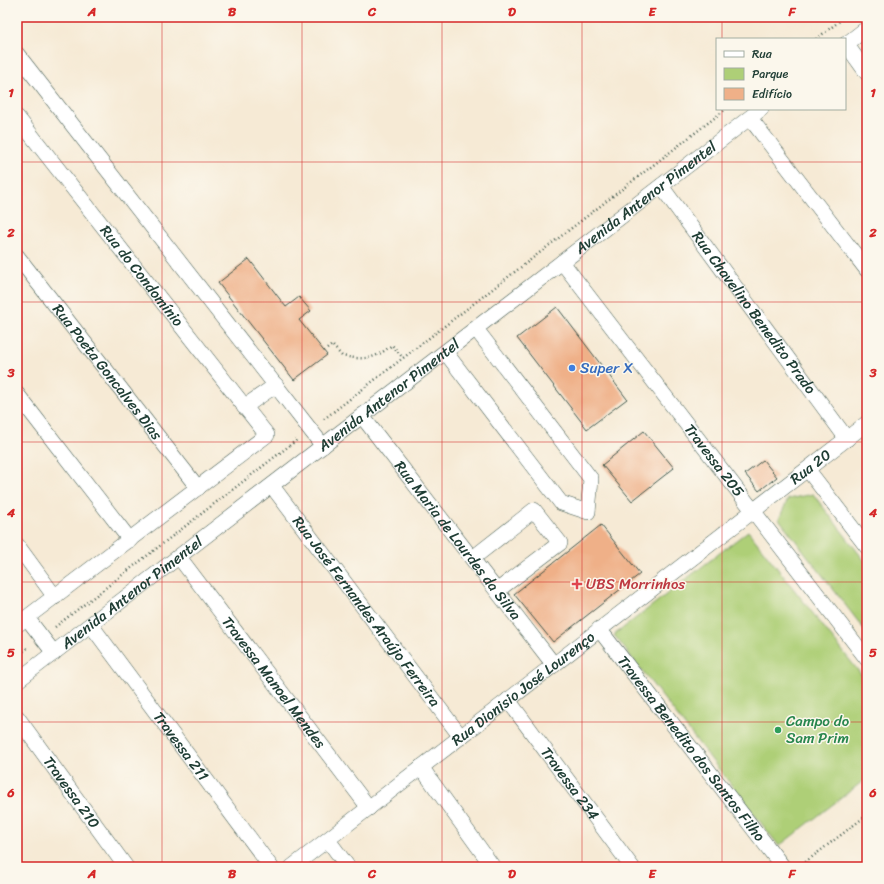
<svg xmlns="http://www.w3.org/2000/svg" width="884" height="884" font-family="Sriracha,sans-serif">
  <rect width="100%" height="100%" fill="#fbf7ec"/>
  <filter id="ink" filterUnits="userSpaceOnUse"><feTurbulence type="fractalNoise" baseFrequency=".025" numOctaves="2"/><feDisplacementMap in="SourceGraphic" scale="8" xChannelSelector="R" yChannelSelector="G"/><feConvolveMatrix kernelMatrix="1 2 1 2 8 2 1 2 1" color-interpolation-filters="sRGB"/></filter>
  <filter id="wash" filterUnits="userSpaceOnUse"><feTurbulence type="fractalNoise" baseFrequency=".012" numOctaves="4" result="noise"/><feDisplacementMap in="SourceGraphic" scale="16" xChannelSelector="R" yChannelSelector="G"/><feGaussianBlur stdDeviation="0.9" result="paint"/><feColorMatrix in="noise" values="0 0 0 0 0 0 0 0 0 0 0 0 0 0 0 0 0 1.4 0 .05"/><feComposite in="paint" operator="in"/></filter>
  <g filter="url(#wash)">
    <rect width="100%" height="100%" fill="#f6ead5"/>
    <!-- green -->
    <g fill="#aecf77" stroke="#668656">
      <path d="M 813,494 L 867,564 L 867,633 L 779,519 L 788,499 Z"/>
      <path d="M 748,531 L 867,682 L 867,778 L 779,846 L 614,635 Z"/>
    </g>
    <g id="blocks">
      <!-- building -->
      <g fill="#efb088">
        <path d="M 249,259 L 286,307 L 299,297 L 311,311 L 299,320 L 327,355 L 294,380 L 218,283 Z"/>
        <path d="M 557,307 L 627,399 L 587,429 L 517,338 Z"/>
        <path d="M 644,431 L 674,468 L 632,501 L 602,465 Z"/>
        <path d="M 763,460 L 777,477 L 759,491 L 745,474 Z"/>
        <path d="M 601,525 L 640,574 L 553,642 L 514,594 Z"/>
      </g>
    </g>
  </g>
  <g filter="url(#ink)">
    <use href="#blocks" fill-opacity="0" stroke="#3f574c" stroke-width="1"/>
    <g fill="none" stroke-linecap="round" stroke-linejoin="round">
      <!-- street casing -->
      <g stroke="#3f574c" stroke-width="16">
        <g id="street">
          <path d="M 846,44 L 867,73"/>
          <path d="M 845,45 L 867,28"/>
          <path d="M 17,54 L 323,446"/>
          <path id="s1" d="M 17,117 L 267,435 L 17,625"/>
          <path d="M 750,118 L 867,270"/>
          <path id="s2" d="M 661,186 L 847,439"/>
          <path id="s3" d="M 17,256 L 198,488"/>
          <path id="s4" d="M 562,262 L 867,659"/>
          <path d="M 446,353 L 561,503 L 588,512 L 591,479 L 476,329"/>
          <path d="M 17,394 L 130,540"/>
          <path d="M 244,407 L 276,385"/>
          <path id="s5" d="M 362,416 L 554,665"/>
          <path d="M 808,470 L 867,547"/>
          <path id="s6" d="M 272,486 L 461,737"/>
          <path d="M 17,545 L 55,597"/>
          <path id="s7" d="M 179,557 L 369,808"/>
          <path d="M 473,558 L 534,510 L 560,543 L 498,590"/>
          <path d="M 27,618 L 54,653"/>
          <path id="s8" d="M 91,625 L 271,867"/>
          <path id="s9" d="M 599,629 L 783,867"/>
          <path id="s10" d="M 17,681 L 761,109"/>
          <path id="s11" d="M 508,700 L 632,867"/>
          <path id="s12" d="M 17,717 L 126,867"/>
          <path d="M 421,767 L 493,867"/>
          <path d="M 328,840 L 348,867"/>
          <path id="s13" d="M 292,867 L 867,423"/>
        </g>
      </g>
      <!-- path -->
      <g stroke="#3f574c" stroke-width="2.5" stroke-dasharray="1 3" stroke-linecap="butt">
        <path d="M 816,39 L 845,17"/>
        <path d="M 327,349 L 332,345 L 342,356 C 364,360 374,360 392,345 L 403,358"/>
        <path d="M 324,419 L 726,109"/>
        <path d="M 55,627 L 298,439"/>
        <path d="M 17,656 L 29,647"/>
        <path d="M 799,867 L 867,815"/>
      </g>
      <!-- street -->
      <use href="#street" stroke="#fff" stroke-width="15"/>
    </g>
  </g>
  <!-- grid -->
  <path fill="none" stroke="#d62828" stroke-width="1" stroke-opacity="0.55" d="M 162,17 L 162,867M 302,17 L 302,867M 442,17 L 442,867M 582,17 L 582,867M 722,17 L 722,39M 722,109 L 722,867M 17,162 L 867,162M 17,302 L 867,302M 17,442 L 867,442M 17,582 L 867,582M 17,722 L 867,722"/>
  <!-- markers -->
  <circle fill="#3f7fe0" stroke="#fbf7ec" stroke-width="1.5" cx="572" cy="368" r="4"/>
  <path fill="#e0444e" stroke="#fbf7ec" stroke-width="1.5" d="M575 578h4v4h4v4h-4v4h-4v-4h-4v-4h4z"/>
  <circle fill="#2e9e5b" stroke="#fbf7ec" stroke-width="1.5" cx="778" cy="730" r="4"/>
  <g text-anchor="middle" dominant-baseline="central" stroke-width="3" stroke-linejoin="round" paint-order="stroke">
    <!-- street labels -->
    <g font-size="15" fill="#1f3d34" stroke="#fbf7ec">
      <text stroke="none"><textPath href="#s10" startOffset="793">Avenida Antenor Pimentel</textPath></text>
      <text stroke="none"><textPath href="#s1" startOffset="202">Rua do Condomínio</textPath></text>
      <text stroke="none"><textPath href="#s2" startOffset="157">Rua Chavelino Benedito Prado</textPath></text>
      <text stroke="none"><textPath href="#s3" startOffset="147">Rua Poeta Goncalves Dias</textPath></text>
      <text stroke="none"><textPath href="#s10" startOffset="469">Avenida Antenor Pimentel</textPath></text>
      <text stroke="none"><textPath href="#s4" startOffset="250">Travessa 205</textPath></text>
      <text stroke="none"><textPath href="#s13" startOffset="655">Rua 20</textPath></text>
      <text stroke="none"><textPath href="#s5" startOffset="157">Rua Maria de Lourdes da Silva</textPath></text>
      <text stroke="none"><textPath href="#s10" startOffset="145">Avenida Antenor Pimentel</textPath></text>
      <text stroke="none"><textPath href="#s6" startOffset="157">Rua José Fernandes Araújo Ferreira</textPath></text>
      <text stroke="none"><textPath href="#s7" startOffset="157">Travessa Manoel Mendes</textPath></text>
      <text stroke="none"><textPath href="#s13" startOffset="292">Rua Dionisio José Lourenço</textPath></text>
      <text stroke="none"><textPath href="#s8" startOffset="151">Travessa 211</textPath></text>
      <text stroke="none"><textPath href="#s9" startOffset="151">Travessa Benedito dos Santos Filho</textPath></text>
      <text stroke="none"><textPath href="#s11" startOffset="104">Travessa 234</textPath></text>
      <text stroke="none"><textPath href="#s12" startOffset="93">Travessa 210</textPath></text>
    </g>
    <!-- shop labels -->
    <g font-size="15" fill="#366cbe" stroke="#fbf7ec" text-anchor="start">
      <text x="580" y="368">Super X</text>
    </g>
    <!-- health labels -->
    <g font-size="15" fill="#be3a42" stroke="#fbf7ec" text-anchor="start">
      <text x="586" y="584">UBS Morrinhos</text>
    </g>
    <!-- leisure labels -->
    <g font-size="15" fill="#27864d" stroke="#fbf7ec" text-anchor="start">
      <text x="786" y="721">Campo do<tspan x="786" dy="17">Sam Prim</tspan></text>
    </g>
  </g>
  <!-- margin -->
  <rect width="884" height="884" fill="none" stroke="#fbf7ec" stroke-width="44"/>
  <!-- legend -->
  <rect x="716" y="38" width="130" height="72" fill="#fbf7ec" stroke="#a3ada2"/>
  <rect x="724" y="51" width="20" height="6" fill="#ffffff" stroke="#a3ada2"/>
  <text x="752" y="58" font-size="12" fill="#1f3d34">Rua</text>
  <rect x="724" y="68" width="20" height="12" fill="#aecf77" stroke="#a3ada2"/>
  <text x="752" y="78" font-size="12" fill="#1f3d34">Parque</text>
  <rect x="724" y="88" width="20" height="12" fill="#efb088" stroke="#a3ada2"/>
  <text x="752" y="98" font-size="12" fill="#1f3d34">Edifício</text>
  <rect x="22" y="22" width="840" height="840" fill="none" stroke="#d62828" stroke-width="1.5"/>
  <g font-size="13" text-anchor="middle" font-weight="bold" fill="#d62828">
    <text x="92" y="16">A</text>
    <text x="232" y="16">B</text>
    <text x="372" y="16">C</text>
    <text x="512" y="16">D</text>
    <text x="652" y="16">E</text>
    <text x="792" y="16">F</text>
    <text x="11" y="97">1</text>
    <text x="873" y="97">1</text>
    <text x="11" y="237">2</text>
    <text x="873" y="237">2</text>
    <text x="11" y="377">3</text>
    <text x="873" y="377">3</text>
    <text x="11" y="517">4</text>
    <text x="873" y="517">4</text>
    <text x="11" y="657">5</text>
    <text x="873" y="657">5</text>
    <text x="11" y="797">6</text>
    <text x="873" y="797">6</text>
    <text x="92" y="878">A</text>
    <text x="232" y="878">B</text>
    <text x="372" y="878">C</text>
    <text x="512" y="878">D</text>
    <text x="652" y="878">E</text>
    <text x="792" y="878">F</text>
  </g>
</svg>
